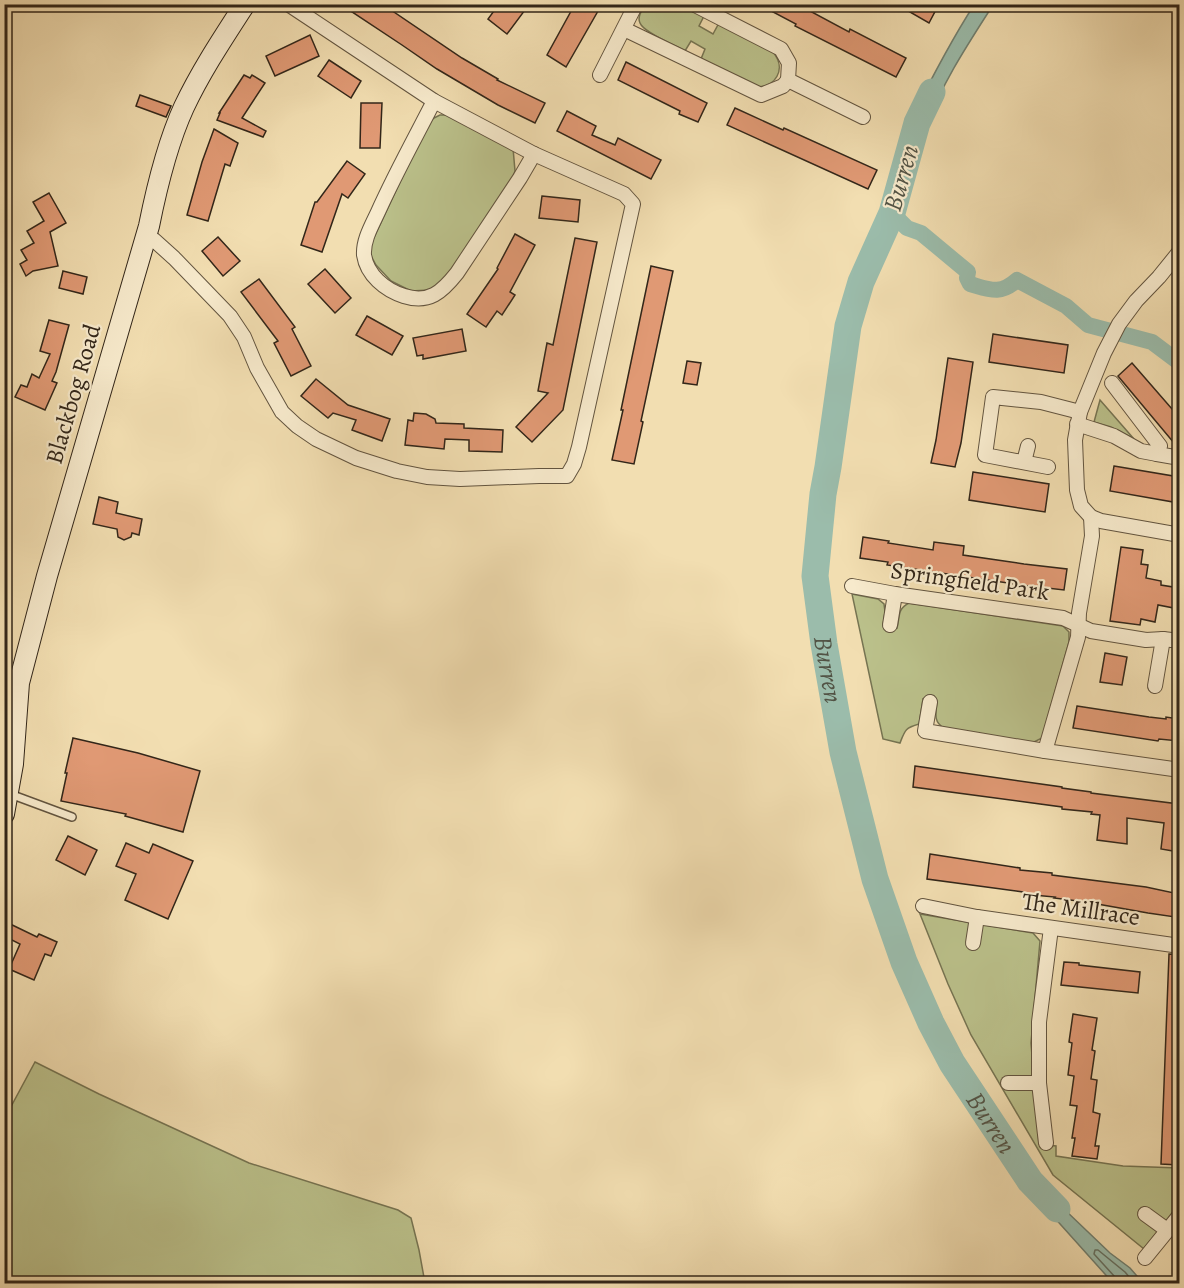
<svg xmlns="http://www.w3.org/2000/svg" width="1184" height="1288" font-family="Alegreya,serif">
  <rect width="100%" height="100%" fill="#f2deb1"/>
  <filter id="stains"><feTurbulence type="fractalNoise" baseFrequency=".00333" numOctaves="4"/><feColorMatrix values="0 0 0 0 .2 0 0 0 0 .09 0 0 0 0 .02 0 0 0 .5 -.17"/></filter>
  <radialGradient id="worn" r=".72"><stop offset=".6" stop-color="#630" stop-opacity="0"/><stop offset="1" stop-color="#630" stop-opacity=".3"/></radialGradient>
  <!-- green -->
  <g fill="#bbc18b" stroke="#767452" stroke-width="1.5">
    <path d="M 645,5 L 683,5 L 704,16 L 699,26 L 713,34 L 719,23 L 773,52 C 787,69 776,88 754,87 L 701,59 L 705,49 L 691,41 L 685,51 C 676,46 643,32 640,23 C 637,17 642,10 645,5 Z"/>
    <path d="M 440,115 L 449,115 L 513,148 L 515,171 L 510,185 L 446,280 L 429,290 L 411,291 L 391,281 L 376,265 L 370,254 L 371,244 L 427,124 L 434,118 Z"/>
    <path d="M 1100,400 L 1134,439 L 1111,427 L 1094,422 Z"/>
    <path d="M 852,594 L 878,599 L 884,604 L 885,612 L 883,625 L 897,628 C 900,617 897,609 909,603 L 1063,626 L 1069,632 L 1069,642 L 1042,738 L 1034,742 L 1026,743 L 944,728 C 933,722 936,713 937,702 L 923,699 L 919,724 C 905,728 905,730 900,743 L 883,739 Z"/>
    <path d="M 920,914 L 1033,933 L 1040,941 L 1031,1043 L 1039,1144 L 1056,1146 L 1056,1156 L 1123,1166 L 1179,1168 L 1179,1204 L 1144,1249 L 1053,1175 L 971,1035 L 948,984 Z"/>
    <path d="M 35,1062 L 99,1094 L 249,1163 L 398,1210 L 411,1218 L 419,1250 L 425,1283 L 5,1283 L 5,1114 L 7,1114 Z"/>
  </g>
  <!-- water -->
  <g fill="#9bbcab" stroke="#718071" stroke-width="1.5">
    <path d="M 974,5 L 993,5 C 968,44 942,83 926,127 L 910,121 C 930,81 950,42 974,5 Z"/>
    <path d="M 1037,1178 L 1064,1209 L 1110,1253 L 1130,1268 L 1143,1283 L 1113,1283 L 1035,1196 L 1028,1186 Z"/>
  </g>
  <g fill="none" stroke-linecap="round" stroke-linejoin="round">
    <!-- shore -->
    <path stroke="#667162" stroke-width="1.5" d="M 1117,1284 L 1115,1277 L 1094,1254 L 1095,1250 L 1098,1250 L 1125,1272 L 1135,1284"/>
    <!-- canal -->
    <path stroke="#9bbcab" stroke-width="16" d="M 892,213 L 907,228 L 921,233 L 968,272 L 967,278 L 970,284 C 991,290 1000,295 1017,280 L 1066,306 L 1088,325 L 1152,342 L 1180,363"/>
    <!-- river -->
    <path stroke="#9bbcab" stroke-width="27" id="s1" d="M 932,92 L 917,123 L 892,213 L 861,282 L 848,326 L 828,467 L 823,494 L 815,576 L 824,644 L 843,752 L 875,879 L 904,962 L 931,1023 L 952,1063 L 1030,1181 L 1057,1209"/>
  </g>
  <!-- building -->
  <g fill="#e09974" stroke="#322619" stroke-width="1.5">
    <path d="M 340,4 L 382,4 L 462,58 L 498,79 L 497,80 L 545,103 L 535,123 L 498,105 L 437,69 L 402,45 Z"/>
    <path d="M 499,4 L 517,4 L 525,10 L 507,34 L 488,19 Z"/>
    <path d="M 575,4 L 602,4 L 566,67 L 547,55 Z"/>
    <path d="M 758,4 L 797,4 L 849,32 L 850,29 L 906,58 L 896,77 L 795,26 L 796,24 Z"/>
    <path d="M 896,4 L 939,4 L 929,23 Z"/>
    <path d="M 310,35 L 319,56 L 275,76 L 266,56 Z"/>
    <path d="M 329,60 L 361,81 L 351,98 L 318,76 Z"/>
    <path d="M 626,62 L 707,103 L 698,122 L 679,114 L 680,111 L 618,80 Z"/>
    <path d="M 244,75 L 250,78 L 252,75 L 265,83 L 242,118 L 266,131 L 263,137 L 217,120 L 220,113 L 219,113 Z"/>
    <path d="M 140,95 L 171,106 L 166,117 L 136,106 Z"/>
    <path d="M 361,103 L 382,103 L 380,148 L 360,148 Z"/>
    <path d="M 735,108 L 783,130 L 784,128 L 877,170 L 868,189 L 727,125 Z"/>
    <path d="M 567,111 L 596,126 L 592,135 L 615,145 L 618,138 L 661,160 L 651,179 L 557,131 Z"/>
    <path d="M 214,129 L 238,143 L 230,166 L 225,164 L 208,221 L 187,215 L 202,162 Z"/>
    <path d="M 347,161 L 365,174 L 348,198 L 342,194 L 322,252 L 301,245 L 315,202 L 317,202 Z"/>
    <path d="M 49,193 L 66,223 L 50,232 L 58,266 L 33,271 L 26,276 L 20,264 L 27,260 L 21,250 L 34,243 L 27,231 L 44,221 L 33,202 Z"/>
    <path d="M 542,196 L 580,200 L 578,222 L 539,218 Z"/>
    <path d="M 515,234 L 535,245 L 510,292 L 515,295 L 502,315 L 497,311 L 486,327 L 467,314 L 498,269 L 497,268 Z"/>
    <path d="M 218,237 L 240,261 L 223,276 L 202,251 Z"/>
    <path d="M 575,238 L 597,242 L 563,410 L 532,442 L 516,427 L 548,393 L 538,391 L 547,343 L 553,345 Z"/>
    <path d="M 651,266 L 673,271 L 641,421 L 643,422 L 634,464 L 612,460 L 623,410 L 621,410 Z"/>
    <path d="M 325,269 L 351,298 L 335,313 L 308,284 Z"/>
    <path d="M 63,271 L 87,277 L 83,294 L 59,288 Z"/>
    <path d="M 259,279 L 295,327 L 292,329 L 311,366 L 291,376 L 274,343 L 278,341 L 241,292 Z"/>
    <path d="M 367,316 L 403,336 L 392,355 L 356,335 Z"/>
    <path d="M 49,320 L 69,325 L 56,372 L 52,381 L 57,383 L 45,410 L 15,397 L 21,385 L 27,387 L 32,374 L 39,378 L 50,354 L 40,351 Z"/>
    <path d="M 462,329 L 466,351 L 423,359 L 423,355 L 417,356 L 413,338 Z"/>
    <path d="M 993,334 L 1068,345 L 1064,373 L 989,362 Z"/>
    <path d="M 948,358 L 973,362 L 961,443 L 955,467 L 931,463 L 936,440 Z"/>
    <path d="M 687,361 L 701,363 L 697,385 L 683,383 Z"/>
    <path d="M 1132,363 L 1179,417 L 1179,449 L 1118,376 Z"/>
    <path d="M 316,379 L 348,405 L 390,419 L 382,441 L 352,430 L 356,420 L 333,413 L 328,418 L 301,396 Z"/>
    <path d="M 414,413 L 426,414 L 435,419 L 436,423 L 464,424 L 464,428 L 503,430 L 502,452 L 469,451 L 469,440 L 445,439 L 444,449 L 405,445 L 408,420 L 413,421 Z"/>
    <path d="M 1114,466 L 1179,477 L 1179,503 L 1110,491 Z"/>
    <path d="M 973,472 L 1049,484 L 1045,512 L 969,500 Z"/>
    <path d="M 99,497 L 118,502 L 116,513 L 142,519 L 139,535 L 132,533 L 131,537 L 124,540 L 118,537 L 117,529 L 93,524 Z"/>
    <path d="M 863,537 L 889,541 L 888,543 L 933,550 L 934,542 L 964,546 L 963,555 L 1024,564 L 1067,569 L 1064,590 L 1021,585 L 887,565 L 888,562 L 860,558 Z"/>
    <path d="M 1121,547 L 1143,550 L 1141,564 L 1148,565 L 1146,578 L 1161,581 L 1161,585 L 1179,588 L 1179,609 L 1158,605 L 1155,622 L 1141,619 L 1140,625 L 1110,621 Z"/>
    <path d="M 1105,653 L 1127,657 L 1122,685 L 1100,682 Z"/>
    <path d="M 1077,706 L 1149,717 L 1166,719 L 1166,717 L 1179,719 L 1179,741 L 1159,739 L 1158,741 L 1073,728 Z"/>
    <path d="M 73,738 L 138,753 L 200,771 L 183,832 L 125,816 L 126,814 L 61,801 L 67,773 L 65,773 Z"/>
    <path d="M 915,766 L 1062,787 L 1062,788 L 1091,792 L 1091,793 L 1179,804 L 1179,852 L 1161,849 L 1164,823 L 1127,818 L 1127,844 L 1097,840 L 1100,815 L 1091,814 L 1092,812 L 1062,809 L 1062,807 L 913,787 Z"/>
    <path d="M 68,836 L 97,850 L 85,875 L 56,860 Z"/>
    <path d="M 126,843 L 149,853 L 153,844 L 193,861 L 168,919 L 125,900 L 136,874 L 116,866 Z"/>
    <path d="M 930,854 L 1020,868 L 1020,870 L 1052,873 L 1052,875 L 1146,887 L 1179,894 L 1179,916 L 1175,915 L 1175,917 L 1148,913 L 1086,902 L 1054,898 L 1055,897 L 1023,894 L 1023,892 L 927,879 Z"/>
    <path d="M 4,921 L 37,937 L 39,934 L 57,942 L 51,956 L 45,954 L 34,980 L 9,969 L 20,944 L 4,936 Z"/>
    <path d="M 1169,954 L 1179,955 L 1179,1165 L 1161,1164 Z"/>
    <path d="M 1064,962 L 1079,963 L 1079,965 L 1140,972 L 1138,993 L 1061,985 Z"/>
    <path d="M 1073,1014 L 1097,1018 L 1092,1050 L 1095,1051 L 1091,1079 L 1097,1080 L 1093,1112 L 1100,1114 L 1095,1146 L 1099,1146 L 1097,1159 L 1072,1156 L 1075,1138 L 1072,1138 L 1077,1106 L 1070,1105 L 1074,1076 L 1068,1075 L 1072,1043 L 1069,1042 Z"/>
  </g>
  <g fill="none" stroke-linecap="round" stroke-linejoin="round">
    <!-- lane casing -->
    <g stroke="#62543f" stroke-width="10">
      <path id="lane" d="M 10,794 L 72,817"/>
    </g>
    <!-- street casing -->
    <g stroke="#62543f" stroke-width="16">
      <g id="street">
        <path d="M 693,4 L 781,49 L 789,63 L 788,80 L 863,117"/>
        <path d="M 624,29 L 761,95 L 783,86 L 788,80"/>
        <path d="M 600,75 L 636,4"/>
        <path d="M 434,101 C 415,138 395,174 378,212 C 372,225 363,240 364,255 C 367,275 385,290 404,296 C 429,304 442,292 457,273 L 520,178 L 534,154"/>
        <path d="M 146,236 L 154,240 L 174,258 L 230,316 L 244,337 L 257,368 L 282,412 L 297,426 L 316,439 L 356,458 L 397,471 L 427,477 L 460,479 L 539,476 L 567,476 L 574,464 L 579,447 L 633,204 L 624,194 L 534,154 L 434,101 L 288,4"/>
        <path d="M 1180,251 L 1159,277 L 1136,301 L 1119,324 L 1104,353 L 1080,412 L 1075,440 L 1077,490 L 1081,506 L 1091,517 L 1101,521 L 1180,535"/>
        <path d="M 1077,424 L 1114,436 L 1141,451 L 1157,454 L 1160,446 L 1112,383"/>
        <path d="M 1157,454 L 1180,458"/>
        <path d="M 1024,462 L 1028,446"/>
        <path d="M 1048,467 L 985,455 L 993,397 L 1041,402 L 1080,412"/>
        <path d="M 852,586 L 895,594 L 1063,618 L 1091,631 L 1146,640 L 1163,639 L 1180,641"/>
        <path d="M 890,625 L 895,594"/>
        <path d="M 1155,686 L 1163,639"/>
        <path d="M 930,702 L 925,731 L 1045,751 L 1180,770"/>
        <path d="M 1045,751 L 1078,637 L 1079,613 L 1092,536 L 1091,517"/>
        <path d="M 923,906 L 977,917 L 1180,946"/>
        <path d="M 973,943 L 977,917"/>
        <path d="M 1008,1083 L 1039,1083"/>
        <path d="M 1046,1143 L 1039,1083 L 1039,1022 L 1051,928"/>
        <path d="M 1145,1214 L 1167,1230"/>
        <path d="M 1145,1258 L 1180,1215"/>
      </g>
    </g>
    <!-- secondary casing -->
    <g stroke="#322619" stroke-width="22">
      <path id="secondary" d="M 4,814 L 13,764 L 19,683 L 47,576 L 149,226 C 157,186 167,144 184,107 C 201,71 223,38 245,4"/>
    </g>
    <!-- lane -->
    <use href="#lane" stroke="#f7eacc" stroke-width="7"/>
    <!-- street -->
    <use href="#street" stroke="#f7eacc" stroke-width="14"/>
    <!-- secondary -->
    <use href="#secondary" stroke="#f7eacc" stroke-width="20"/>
  </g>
  <g text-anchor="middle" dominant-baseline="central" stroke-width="4.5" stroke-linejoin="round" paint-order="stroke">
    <!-- street labels -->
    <g font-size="24" fill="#322619" stroke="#f7eacc">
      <text transform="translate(73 394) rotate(-74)">Blackbog Road</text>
      <text transform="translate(970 581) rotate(8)">Springfield Park</text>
      <text transform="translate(1081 909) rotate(8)">The Millrace</text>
    </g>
    <!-- water labels -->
    <g font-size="26" font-style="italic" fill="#525345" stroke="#f7eacc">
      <text transform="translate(901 178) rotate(-74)">Burren</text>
      <text stroke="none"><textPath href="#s1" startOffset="596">Burren</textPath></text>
      <text stroke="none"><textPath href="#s1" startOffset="1082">Burren</textPath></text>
    </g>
  </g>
  <!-- margin -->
  <rect width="1184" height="1288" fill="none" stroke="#f2deb1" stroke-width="24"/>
  <rect x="6" y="6" width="1172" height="1276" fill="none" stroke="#322619" stroke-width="3"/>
  <rect x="12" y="12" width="1160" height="1264" fill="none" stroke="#322619" stroke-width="1.5"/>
  <rect width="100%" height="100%" filter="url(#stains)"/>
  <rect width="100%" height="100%" fill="url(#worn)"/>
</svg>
